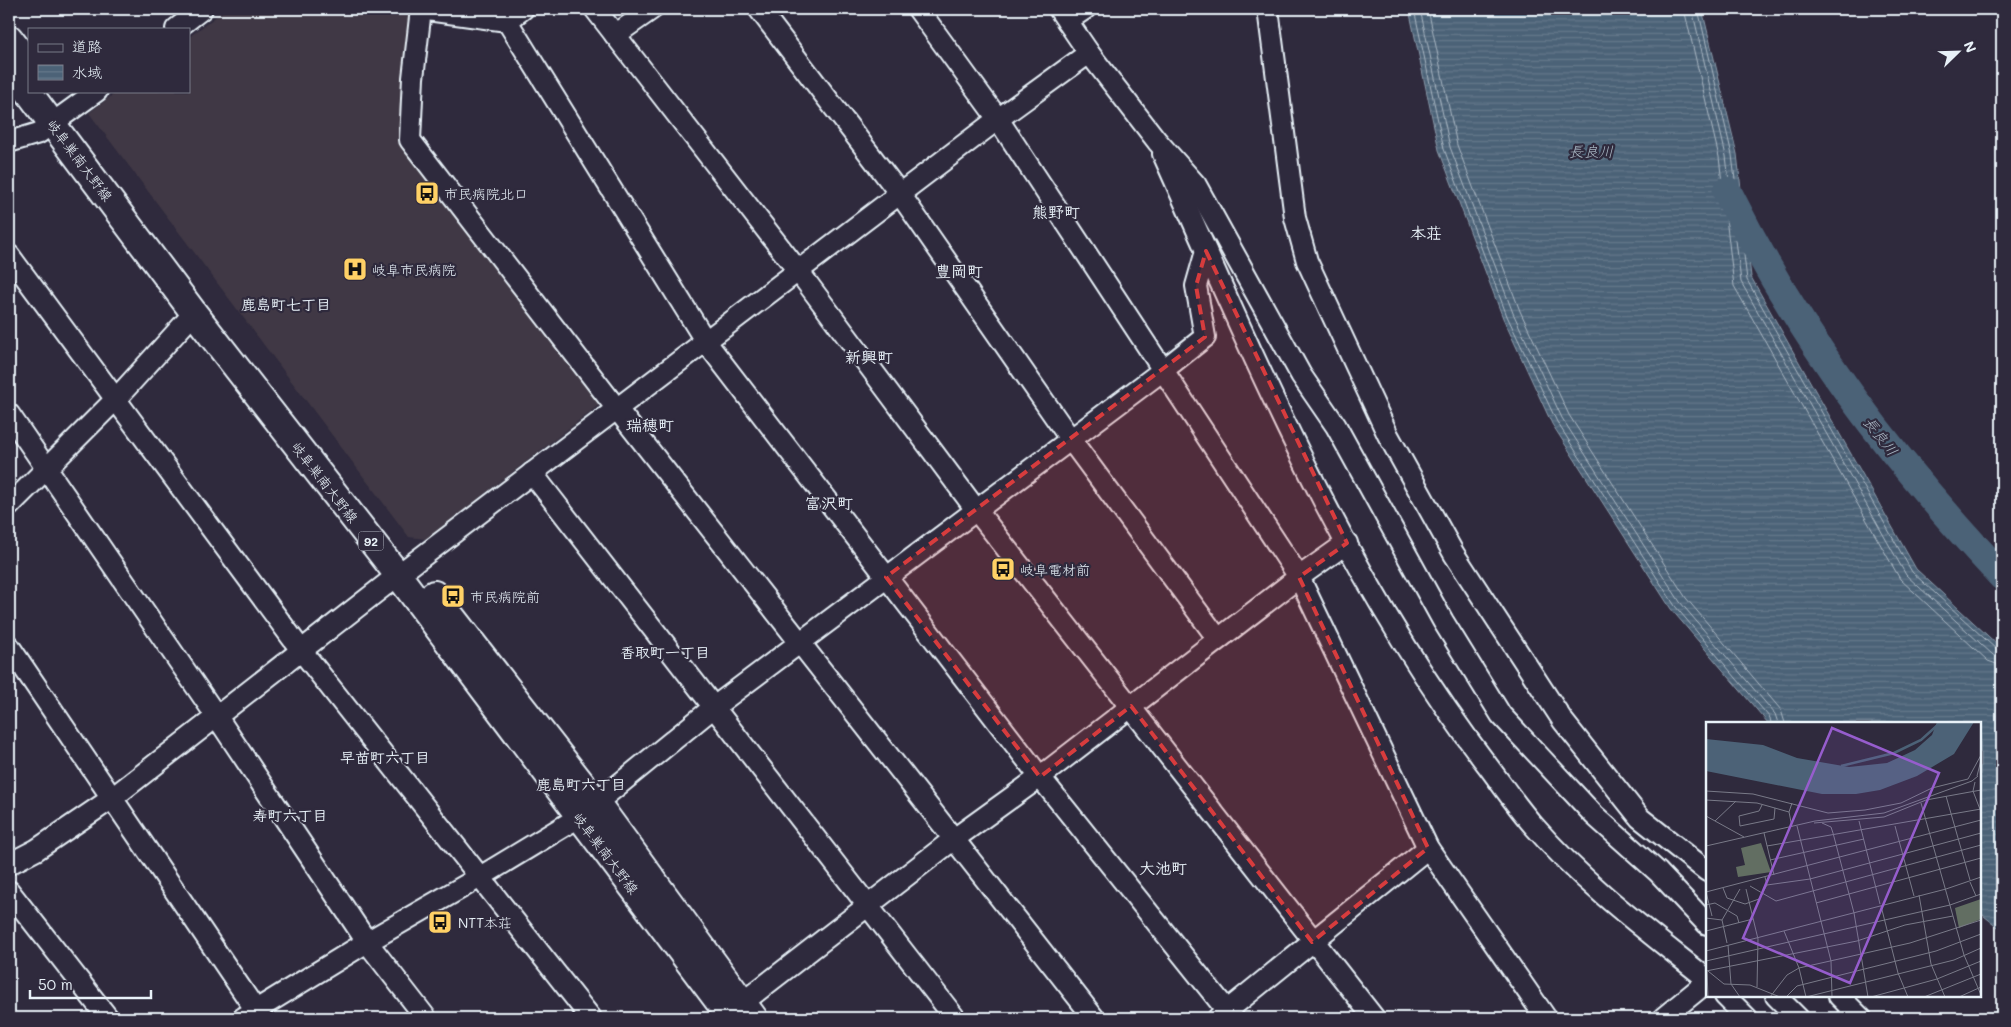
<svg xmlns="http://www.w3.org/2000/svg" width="2011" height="1027" font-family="Mali,'Klee One',sans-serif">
  <defs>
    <pattern id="water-rules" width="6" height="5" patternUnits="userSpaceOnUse" patternTransform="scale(1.25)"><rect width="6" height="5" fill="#4c6277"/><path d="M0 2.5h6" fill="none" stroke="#66798b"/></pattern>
  </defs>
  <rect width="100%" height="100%" fill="#2f2a3d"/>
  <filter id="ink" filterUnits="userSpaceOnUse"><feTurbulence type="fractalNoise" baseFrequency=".02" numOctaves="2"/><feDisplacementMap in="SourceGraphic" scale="10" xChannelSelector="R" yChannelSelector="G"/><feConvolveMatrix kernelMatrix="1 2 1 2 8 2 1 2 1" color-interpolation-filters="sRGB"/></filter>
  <g filter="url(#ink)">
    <!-- built -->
    <path fill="#403844" d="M 226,9 L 382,9 L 418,13 L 405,141 L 601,397 L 599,405 L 426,539 L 409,537 L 89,113 L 118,91 L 189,91 L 189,37 Z"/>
    <!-- water -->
    <path fill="url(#water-rules)" stroke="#8a9bab" d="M 1409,9 L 1702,9 L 1737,154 L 1751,277 L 1916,569 L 2002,649 L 2002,930 L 1980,913 L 1980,723 L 1768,723 L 1671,609 L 1552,424 L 1503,318 L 1439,150 Z"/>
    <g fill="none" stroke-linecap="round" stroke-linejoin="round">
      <!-- shore -->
      <g stroke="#aab8c4" stroke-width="1">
        <path d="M 1414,9 L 1444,149 L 1507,316 L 1557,422 L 1675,606 L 1770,718 L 1771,723"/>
        <path d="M 1420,9 L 1450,147 L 1513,313 L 1562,418 L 1680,602 L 1775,714 L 1778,723"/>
        <path d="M 1428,9 L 1457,145 L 1520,311 L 1569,415 L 1686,598 L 1781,710 L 1785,723"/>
        <path d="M 1684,9 L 1719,157 L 1734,286 L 1900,579 L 1988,661 L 2002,666"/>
        <path d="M 1692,9 L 1726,156 L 1741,282 L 1906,575 L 1993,655 L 2002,658"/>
        <path d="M 1698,9 L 1732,155 L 1747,280 L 1912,572 L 1997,650 L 2002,652"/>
      </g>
      <!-- river -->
      <path stroke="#4c6277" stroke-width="29" d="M 1727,191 C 1800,338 1890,457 2002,576"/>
      <!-- minor casing -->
      <g stroke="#e8f1f8" stroke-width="24">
        <g id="minor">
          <path d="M 420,9 L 507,21 L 523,9"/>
          <path d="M 421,9 L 413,78 L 410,140 L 617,409 L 1094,1018"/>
          <path d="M 595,9 L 799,272 L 977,511 L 1374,1018"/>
          <path d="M 759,9 L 900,194 L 1071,440 L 1218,639"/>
          <path d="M 918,9 L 998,119 L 1299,577 L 1428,848 L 1546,1018"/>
          <path d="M 1059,9 L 1089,53 L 1157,141 L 1196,185 L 1301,375 L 1336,426 L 1443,621 L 1501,715 L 1594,815 L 1658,872 L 1707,924"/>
          <path d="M 1268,9 L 1295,218 L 1307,261 L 1388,435 L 1454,554 L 1563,721 L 1640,818 L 1707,871"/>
          <path d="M 507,21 L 706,342 L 1040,777 L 1233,1018"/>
          <path d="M 1067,21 L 1085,9"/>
          <path d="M 176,29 L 202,9"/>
          <path d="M 615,35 L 652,9"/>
          <path d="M 9,142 L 39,133 L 97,91"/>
          <path d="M 1163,154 C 1257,364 1347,582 1488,766 C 1503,786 1517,807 1534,826 C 1586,886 1646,930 1707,979"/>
          <path d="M 9,255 L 301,650 L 591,1018"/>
          <path d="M 9,414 L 217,717 L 367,942 L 426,1018"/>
          <path d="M 532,473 L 955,1018"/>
          <path d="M 9,506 L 115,400 L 194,313"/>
          <path d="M 9,646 L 261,1018"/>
          <path d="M 9,864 L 36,850 L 111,799 L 398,575 L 998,119 L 1089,53"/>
          <path d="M 9,891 L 108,1018"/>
          <path d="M 1725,996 L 1747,1018"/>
          <path d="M 1776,996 L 1798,1018"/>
          <path d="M 1839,996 L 1861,1018"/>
          <path d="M 742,1003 L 954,839 L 1040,777 L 1299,577 L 1347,543"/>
          <path d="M 243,1018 L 367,942 L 480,877 L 579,817 L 714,707 L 1162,371 L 1205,337 L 1196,286 L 1206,251"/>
          <path d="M 1218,1018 L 1428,848"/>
          <path d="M 1663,1018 L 1707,982"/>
        </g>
      </g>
      <!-- major casing -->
      <g stroke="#e8f1f8" stroke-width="30">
        <g id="major">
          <path d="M 9,38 L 29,64"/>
          <path d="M 9,66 L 194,313 L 398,575 L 731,1018"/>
          <path d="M 434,594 L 596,802 L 754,1018"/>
        </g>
      </g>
      <!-- minor -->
      <use href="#minor" stroke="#2f2a3d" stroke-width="20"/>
      <!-- major -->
      <use href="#major" stroke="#2f2a3d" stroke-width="26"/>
    </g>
  </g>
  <!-- marked area -->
  <path fill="#d83c3d" fill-opacity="0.2" stroke="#d83c3d" stroke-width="4" stroke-dasharray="10 6" stroke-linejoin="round" d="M 1206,251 L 1347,543 L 1299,577 L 1428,848 L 1312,942 L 1131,706 L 1040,777 L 886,577 L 1205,337 L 1196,286 Z"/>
  <!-- icons -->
  <defs>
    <g id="bus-square" transform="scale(1.25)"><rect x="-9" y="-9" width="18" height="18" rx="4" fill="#ffd166" stroke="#2f2a3d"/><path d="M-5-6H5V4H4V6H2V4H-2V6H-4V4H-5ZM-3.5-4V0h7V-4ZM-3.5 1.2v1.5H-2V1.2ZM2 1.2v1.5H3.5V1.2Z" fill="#111"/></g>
    <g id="hospital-square" transform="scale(1.25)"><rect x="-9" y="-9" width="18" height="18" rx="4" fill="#ffd166" stroke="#2f2a3d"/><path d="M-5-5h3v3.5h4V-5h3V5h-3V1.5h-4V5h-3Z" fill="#111"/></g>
  </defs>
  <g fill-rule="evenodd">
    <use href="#bus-square" x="427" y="193"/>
    <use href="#hospital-square" x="355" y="269"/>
    <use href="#bus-square" x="1003" y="569"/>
    <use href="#bus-square" x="453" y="596"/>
    <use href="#bus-square" x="440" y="922"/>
  </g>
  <g text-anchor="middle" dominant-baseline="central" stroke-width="4.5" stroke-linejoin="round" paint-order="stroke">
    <!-- shield labels -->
    <rect fill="#2f2a3d" stroke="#b0b5c0" stroke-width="1" x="358.5" y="531.5" width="25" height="19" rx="4"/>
    <g font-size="12" font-weight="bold" fill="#e8f1f8">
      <text x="371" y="541">92</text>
    </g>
    <!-- street labels -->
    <g font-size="14" fill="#e8f1f8" stroke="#2f2a3d">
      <text transform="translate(80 160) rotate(53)">岐阜巣南大野線</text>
      <text transform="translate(325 482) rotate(52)">岐阜巣南大野線</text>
      <text transform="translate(606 853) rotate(53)">岐阜巣南大野線</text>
    </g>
    <!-- poi labels -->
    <g font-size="14" fill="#e8f1f8" stroke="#2f2a3d" text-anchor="start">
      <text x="444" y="193">市民病院北口</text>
      <text x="372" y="269">岐阜市民病院</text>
      <text x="1020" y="569">岐阜電材前</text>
      <text x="470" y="596">市民病院前</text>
      <text x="458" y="922">NTT本荘</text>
    </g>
    <!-- water labels -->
    <g font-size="15" font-style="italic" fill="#aab8c4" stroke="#2f2a3d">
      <text x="1591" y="151">長良川</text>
      <text transform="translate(1881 436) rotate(52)">長良川</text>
    </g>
    <!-- neighbourhood labels -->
    <g font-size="15" font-weight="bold" fill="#e8f1f8" stroke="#2f2a3d">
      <text x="286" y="304">鹿島町七丁目</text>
      <text x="665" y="652">香取町一丁目</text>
      <text x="385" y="757">早苗町六丁目</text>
      <text x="581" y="784">鹿島町六丁目</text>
      <text x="290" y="815">寿町六丁目</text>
    </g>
    <!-- quarter labels -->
    <g font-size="16" font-weight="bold" fill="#e8f1f8" stroke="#2f2a3d">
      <text x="1056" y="211">熊野町</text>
      <text x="1426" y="232">本荘</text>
      <text x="959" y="270">豊岡町</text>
      <text x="869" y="356">新興町</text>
      <text x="650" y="424">瑞穂町</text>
      <text x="829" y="502">富沢町</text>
      <text x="1163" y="867">大池町</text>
    </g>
  </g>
  <!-- overview -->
  <g transform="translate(1706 722)">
    <rect width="275" height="275" fill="#2f2a3d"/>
    <path d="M 55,121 L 65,150 L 32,155 L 30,145 L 39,143 L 35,126 Z" fill="#626e62"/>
    <path d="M 275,177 L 275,197 L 253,206 L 249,186 Z" fill="#626e62"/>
    <path d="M 231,0 L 268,0 L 248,32 L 211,54 L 174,68 L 150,72 L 116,72 L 0,49 L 0,17 L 57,23 L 91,36 L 143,45 L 181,41 L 209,28 L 226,13 Z" fill="#4c6277"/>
    <path fill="none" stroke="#4c6277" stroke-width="2.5" d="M 135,44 L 188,31 L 215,18 L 235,0"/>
    <path fill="none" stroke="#797a88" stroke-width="1" d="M 271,54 L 275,38M 269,60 L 267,69 L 275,90M 0,69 L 47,72 L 122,91 L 159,88 L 195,81 L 226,66 L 262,57 L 275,33M 240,74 L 264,158M 0,78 L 51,81 L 83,90M 86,81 L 83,90 L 86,105M 215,81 L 258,233 L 275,273M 56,83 L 53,89 L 33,94 L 34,104 L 68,97 L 69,86M 0,94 L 38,115M 9,99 L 30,79M 153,99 L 174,182M 108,101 L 178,95 L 220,78 L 275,68M 116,101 L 125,105 L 127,111 L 148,191 L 162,275M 91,104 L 125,239 L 126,275M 189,104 L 208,174M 58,111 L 68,153M 0,124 L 109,99 L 178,91 L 266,59 L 272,54M 61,124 L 275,87M 64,138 L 158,117M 264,160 L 270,174M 61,163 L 104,157 L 275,111M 44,164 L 70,179 L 275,123M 17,166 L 21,176 L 39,182 L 53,177 L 61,163 L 59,155M 40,167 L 52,217 L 51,265M 213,173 L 225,242 L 239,275M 110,181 L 275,136M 0,183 L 9,181 L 31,194 L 33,201M 175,184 L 192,251 L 202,275M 6,194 L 0,170 L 275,98M 0,196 L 16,198M 0,209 L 47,197M 78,209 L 93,246 L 100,275M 21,221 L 16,198 L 34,167M 22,223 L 25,262 L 34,275M 0,229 L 240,167 L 275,155M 0,239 L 244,183 L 275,172M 0,249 L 151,219 L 199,203 L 247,194M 1,249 L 2,275M 2,249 L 18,262 L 44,263 L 74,275M 64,275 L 81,253 L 93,246 L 204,221 L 275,198M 80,275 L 91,264 L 230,229 L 275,212M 100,275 L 248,238 L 275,226M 165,275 L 231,257 L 275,239M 218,275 L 275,252M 253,275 L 275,265"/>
    <path fill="#965dcd" fill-opacity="0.15" stroke="#965dcd" stroke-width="2.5" d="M 126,6 L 233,51 L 144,261 L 37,216 Z"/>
    <rect width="275" height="275" fill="none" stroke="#e8f1f8" stroke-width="2.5"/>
  </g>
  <!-- margin -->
  <rect width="2011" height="1027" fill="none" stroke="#2f2a3d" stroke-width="30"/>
  <rect x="15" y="15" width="1981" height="997" fill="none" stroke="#e8f1f8" stroke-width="2" filter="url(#ink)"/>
  <!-- legend -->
  <rect x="28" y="28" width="162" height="65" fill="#2f2a3d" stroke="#797a88"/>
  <rect x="38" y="44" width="25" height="8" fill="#2f2a3d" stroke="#797a88"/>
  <text x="72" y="52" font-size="15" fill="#e8f1f8">道路</text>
  <rect x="38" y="65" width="25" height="15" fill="url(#water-rules)" stroke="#797a88"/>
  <text x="72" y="78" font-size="15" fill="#e8f1f8">水域</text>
  <!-- north arrow -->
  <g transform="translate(1958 52) rotate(67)" stroke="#2f2a3d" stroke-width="4" paint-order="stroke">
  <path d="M0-4L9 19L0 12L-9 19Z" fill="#e8f1f8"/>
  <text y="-8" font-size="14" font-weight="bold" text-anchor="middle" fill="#e8f1f8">N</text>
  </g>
  <!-- scale -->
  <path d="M30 990v8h121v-8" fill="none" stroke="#e8f1f8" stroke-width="2.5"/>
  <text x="38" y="990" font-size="15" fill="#e8f1f8" stroke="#2f2a3d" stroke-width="4" paint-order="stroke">50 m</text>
</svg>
